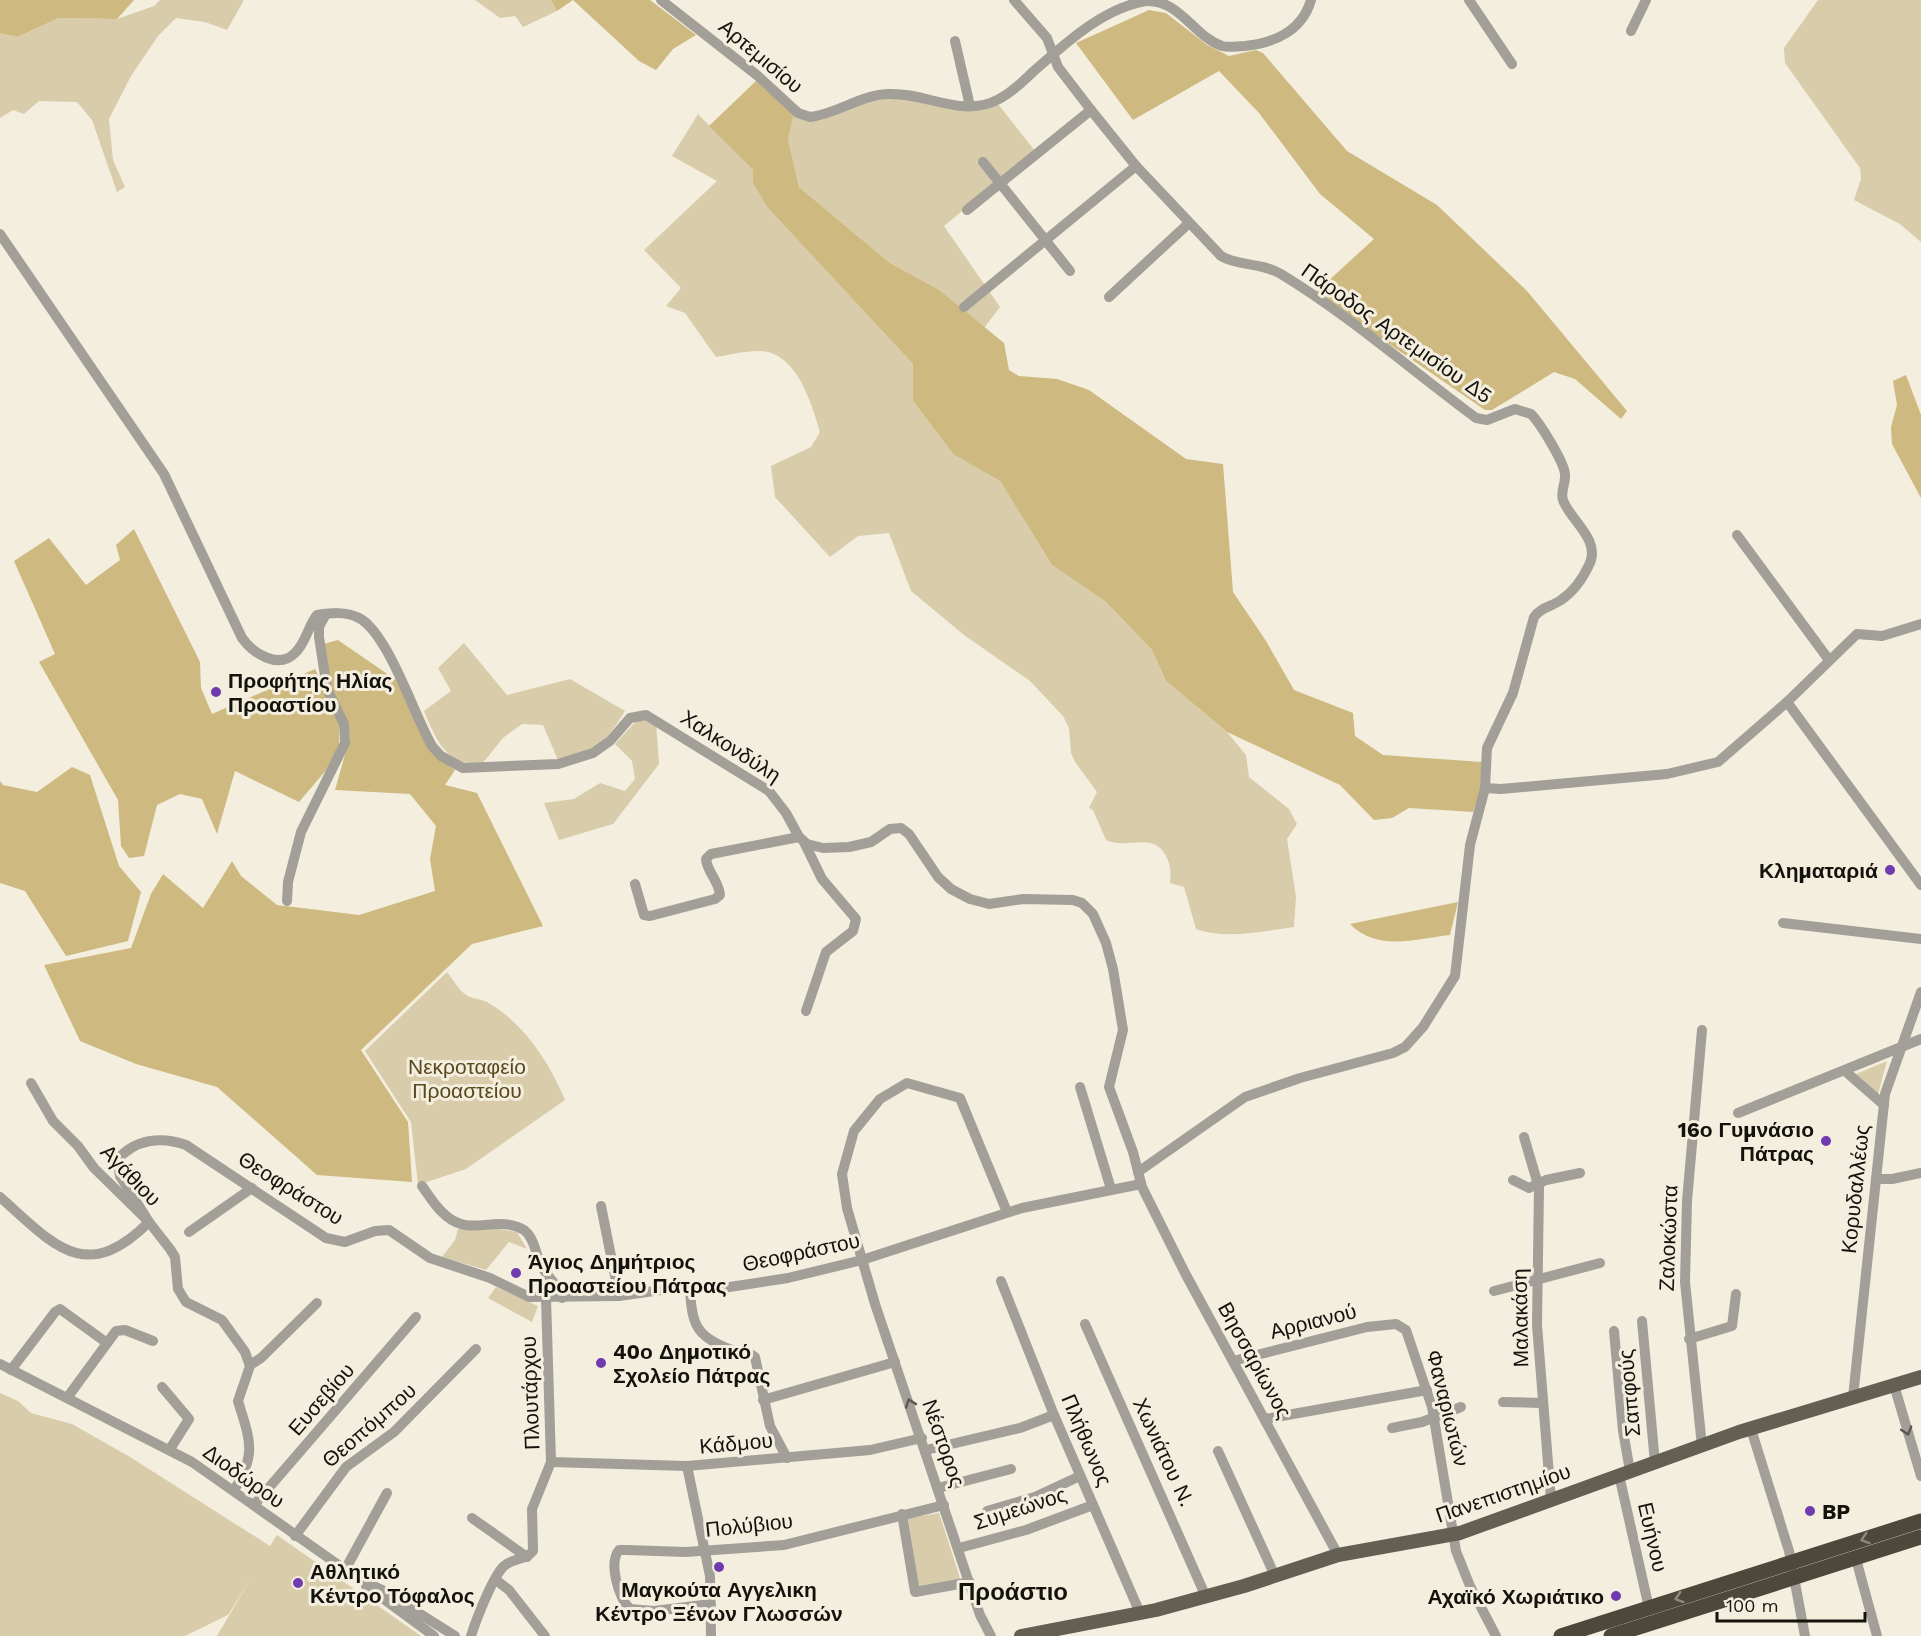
<svg xmlns="http://www.w3.org/2000/svg" width="1921" height="1636" font-family="'Work Sans',sans-serif">
  <rect width="100%" height="100%" fill="#f4eede"/>
  <!-- green -->
  <g fill="#d8ccaa">
    <path d="M 160,0 L 244,0 L 227,30 L 205,22 L 176,18 L 158,36 L 131,76 L 109,119 L 113,160 L 125,187 L 117,192 L 92,120 L 77,102 L 39,101 L 24,114 L 13,110 L 0,118 L 0,33 L 17,37 L 59,18 L 117,19 L 154,6 Z"/>
    <path d="M 475,0 L 551,0 L 557,11 L 523,27 L 515,16 L 500,18 Z"/>
    <path d="M 1818,0 L 1921,0 L 1921,242 L 1900,224 L 1854,200 L 1861,179 L 1860,168 L 1785,63 L 1784,48 Z"/>
    <path d="M 877,98 L 998,104 L 1035,151 L 944,226 L 1000,307 L 984,328 L 938,289 L 890,263 L 799,187 L 788,139 L 794,113 L 802,118 Z"/>
    <path d="M 698,114 L 753,170 L 753,183 L 767,207 L 913,364 L 913,401 L 954,455 L 1000,481 L 1052,565 L 1106,602 L 1152,650 L 1166,681 L 1227,732 L 1246,755 L 1249,777 L 1289,809 L 1297,824 L 1287,839 L 1296,897 L 1294,927 C 1263,931 1226,940 1196,929 L 1184,887 L 1170,883 C 1171,871 1171,866 1166,856 C 1153,831 1127,850 1106,840 L 1093,810 L 1089,808 L 1097,792 L 1075,762 L 1071,753 L 1069,728 L 1063,716 L 1030,681 L 964,635 L 911,591 L 889,533 L 858,536 L 830,557 L 775,497 L 771,466 L 811,447 L 820,432 C 812,404 796,350 758,351 C 744,351 729,355 716,357 L 685,313 L 666,306 L 681,288 L 644,250 L 717,181 L 672,156 Z"/>
    <path d="M 464,643 L 507,695 L 570,679 L 625,711 C 603,746 598,748 558,760 L 543,725 L 522,724 L 503,738 L 482,764 C 446,766 436,740 424,711 L 451,691 L 438,668 Z"/>
    <path d="M 643,718 L 656,722 L 659,764 L 613,824 L 559,840 L 544,803 L 574,799 L 600,783 L 625,791 L 635,779 L 632,761 L 615,744 L 637,720 Z"/>
    <path d="M 447,972 C 453,979 458,989 465,994 C 471,999 481,999 487,1002 C 524,1023 549,1062 565,1100 L 466,1169 L 418,1185 L 411,1122 L 365,1051 Z"/>
    <path d="M 1887,1061 L 1878,1094 L 1856,1074 Z"/>
    <path d="M 493,1228 L 517,1232 L 527,1249 L 509,1242 L 486,1270 L 442,1257 L 455,1240 L 458,1229 Z"/>
    <path d="M 496,1287 L 538,1306 L 532,1322 L 488,1298 Z"/>
    <path d="M 0,1393 L 18,1401 L 31,1413 L 72,1424 L 130,1457 L 270,1546 L 277,1535 L 421,1636 L 217,1636 L 251,1578 L 228,1615 L 185,1636 L 0,1636 Z"/>
    <path d="M 939,1513 L 961,1581 L 919,1588 L 908,1518 Z"/>
  </g>
  <!-- forest -->
  <g fill="#ceb980">
    <path d="M 0,0 L 134,0 L 117,19 L 59,18 L 17,37 L 0,33 Z"/>
    <path d="M 551,0 L 650,0 L 696,35 L 673,49 L 656,70 L 639,61 L 573,0 L 557,11 Z"/>
    <path d="M 1149,10 L 1166,13 L 1207,45 L 1229,56 L 1256,50 L 1263,53 L 1347,151 L 1437,205 L 1527,291 L 1627,411 L 1621,419 L 1575,379 L 1554,372 L 1492,410 L 1485,410 L 1315,293 L 1374,239 L 1320,194 L 1259,113 L 1219,71 L 1133,120 L 1076,43 Z"/>
    <path d="M 756,81 L 794,113 L 788,139 L 799,187 L 890,263 L 938,289 L 1004,343 L 1009,370 L 1019,376 L 1057,379 L 1089,390 L 1186,459 L 1223,464 L 1233,592 L 1266,641 L 1294,690 L 1353,713 L 1355,736 L 1383,755 L 1482,762 L 1480,792 L 1473,812 L 1409,808 L 1392,818 L 1374,820 L 1340,785 L 1227,732 L 1166,681 L 1152,650 L 1106,602 L 1052,565 L 1000,481 L 954,455 L 913,401 L 913,364 L 767,207 L 753,183 L 753,170 L 709,126 Z"/>
    <path d="M 1906,375 L 1921,415 L 1921,498 L 1892,444 L 1891,427 L 1897,405 L 1893,381 Z"/>
    <path d="M 134,529 L 200,662 L 201,688 L 212,714 L 315,669 L 339,719 L 339,755 L 299,802 L 235,771 L 217,834 L 202,799 L 180,794 L 157,805 L 144,856 L 129,858 L 121,846 L 118,800 L 39,662 L 55,654 L 14,561 L 49,538 L 86,585 L 120,560 L 116,545 Z"/>
    <path d="M 338,640 L 396,680 L 433,754 L 455,770 L 445,785 L 477,793 L 543,926 L 472,944 L 361,1050 L 408,1122 L 412,1182 L 317,1175 L 217,1087 L 136,1064 L 80,1041 L 44,965 L 131,948 L 151,894 L 163,874 L 203,908 L 232,861 L 241,876 L 277,905 L 359,915 L 435,891 L 430,859 L 436,826 L 410,794 L 335,790 L 350,737 L 329,686 L 323,644 Z"/>
    <path d="M 72,767 L 90,775 L 119,866 L 141,892 L 128,941 L 66,956 L 25,891 L 0,883 L 0,781 L 3,785 L 37,792 Z"/>
    <path d="M 1458,902 L 1450,935 C 1414,939 1378,952 1350,924 Z"/>
  </g>
  <g fill="none" stroke-linecap="round" stroke-linejoin="round">
    <!-- minor -->
    <g stroke="#a29f98" stroke-width="10">
      <path d="M 661,0 L 758,76 L 798,113 L 810,117 C 837,114 860,95 888,94 C 926,92 963,119 999,99 C 1013,92 1024,80 1035,70 C 1066,43 1103,8 1146,1 C 1181,0 1194,37 1222,46 C 1229,48 1237,46 1245,46 C 1274,43 1302,31 1311,0"/>
      <path d="M 1014,0 L 1047,38 L 1058,67 L 1091,110 L 1136,166 L 1221,256 C 1237,266 1260,262 1281,274 C 1350,316 1411,370 1476,418 L 1487,420 L 1515,409 L 1531,414 C 1540,423 1564,462 1565,474 C 1566,483 1560,492 1563,500 C 1569,519 1602,540 1589,565 C 1583,578 1573,592 1561,600 C 1551,607 1541,607 1534,617 L 1513,693 L 1487,748 L 1485,788 L 1470,845 L 1455,976 L 1423,1027 L 1405,1047 L 1393,1053 L 1300,1078 L 1245,1097 L 1138,1172"/>
      <path d="M 1469,0 L 1512,64"/>
      <path d="M 1631,31 L 1646,0"/>
      <path d="M 955,41 L 970,106"/>
      <path d="M 983,162 L 1070,271"/>
      <path d="M 967,210 L 1091,110"/>
      <path d="M 0,234 L 164,474 L 242,638 C 253,653 278,670 295,653 C 306,643 308,626 317,615 C 331,613 346,611 359,618 C 388,633 414,715 432,746 L 441,756 L 463,768 L 558,764 L 593,753 L 610,741 L 630,718 L 646,715 L 769,791 L 786,813 L 799,837 L 807,844 L 823,848 L 849,847 L 871,842 L 890,829 L 901,828 L 909,834 L 938,877 L 951,889 L 970,899 L 989,904 L 1023,899 L 1073,900 L 1082,903 L 1093,914 L 1106,943 L 1113,969 L 1123,1030 L 1109,1087 L 1133,1152 L 1142,1187 L 1185,1273 L 1338,1555"/>
      <path d="M 1109,297 L 1188,224"/>
      <path d="M 964,307 L 1136,166"/>
      <path d="M 1737,535 L 1829,660"/>
      <path d="M 1787,702 L 1921,885"/>
      <path d="M 1485,788 L 1501,789 L 1667,774 L 1718,762 L 1787,702 L 1857,634 L 1882,636 L 1921,624"/>
      <path d="M 804,842 L 822,879 L 856,919 L 853,931 L 826,952 L 806,1011"/>
      <path d="M 635,884 L 644,915 L 650,916 L 715,899 L 720,895 C 719,881 707,872 706,859 L 711,854 L 799,837"/>
      <path d="M 287,901 L 288,882 L 301,832 L 345,743 L 344,724 L 327,689 L 319,637 L 319,627 L 326,614"/>
      <path d="M 1783,923 L 1921,939"/>
      <path d="M 1845,1071 L 1884,1105"/>
      <path d="M 31,1083 L 53,1121 L 78,1146 L 94,1168 L 149,1222 L 170,1249 L 175,1257 L 178,1289 L 186,1302 L 222,1320 L 245,1352 L 250,1366 L 238,1401 C 249,1438 258,1453 234,1490"/>
      <path d="M 1080,1087 L 1111,1189"/>
      <path d="M 1738,1113 L 1921,1039"/>
      <path d="M 1524,1137 L 1539,1188 L 1537,1325 L 1551,1500"/>
      <path d="M 1876,1179 L 1892,1179 L 1921,1173"/>
      <path d="M 1513,1180 L 1529,1188 L 1546,1180 L 1580,1173"/>
      <path d="M 422,1186 C 432,1200 443,1219 461,1224 C 478,1230 503,1217 524,1230 C 535,1238 536,1257 542,1267 C 548,1278 559,1285 562,1298"/>
      <path d="M 0,1197 C 53,1244 85,1286 149,1222 L 120,1176 L 117,1160 C 135,1139 161,1136 186,1145 L 326,1238 L 345,1242 L 375,1231 L 389,1230 L 430,1258 L 490,1278 L 529,1297 L 619,1296 L 661,1290 L 723,1288 L 788,1278 L 862,1260 L 1022,1208 L 1141,1184"/>
      <path d="M 601,1206 L 619,1296"/>
      <path d="M 189,1232 L 252,1188"/>
      <path d="M 1001,1281 L 1054,1415 L 1140,1613"/>
      <path d="M 690,1289 C 692,1325 696,1337 732,1350 C 740,1353 748,1352 755,1357 L 770,1426 L 787,1458"/>
      <path d="M 1494,1291 L 1600,1263"/>
      <path d="M 1642,1321 L 1655,1463"/>
      <path d="M 1085,1324 L 1206,1597"/>
      <path d="M 1614,1331 L 1623,1431 L 1630,1471"/>
      <path d="M 1689,1339 L 1732,1326 L 1736,1294"/>
      <path d="M 1233,1361 L 1367,1327 L 1396,1324 L 1406,1330 L 1432,1407 L 1456,1551 L 1470,1586 L 1496,1636"/>
      <path d="M 0,1364 L 192,1462 L 357,1578 L 382,1590 L 455,1636"/>
      <path d="M 250,1365 L 261,1358 L 317,1303"/>
      <path d="M 11,1370 L 55,1312 L 60,1309 L 107,1343"/>
      <path d="M 1894,1385 L 1921,1476"/>
      <path d="M 162,1387 L 189,1419 L 170,1449"/>
      <path d="M 1853,1397 L 1885,1094 L 1921,992"/>
      <path d="M 67,1398 L 116,1331 L 125,1330 L 153,1341"/>
      <path d="M 763,1400 L 895,1362"/>
      <path d="M 1503,1402 L 1543,1403"/>
      <path d="M 1265,1419 L 1427,1390"/>
      <path d="M 1392,1428 L 1422,1422 L 1461,1407"/>
      <path d="M 1751,1429 L 1789,1551 L 1805,1636"/>
      <path d="M 1702,1446 L 1685,1282 L 1687,1201 L 1702,1030"/>
      <path d="M 926,1450 L 1020,1428 L 1054,1415"/>
      <path d="M 1218,1451 L 1275,1576"/>
      <path d="M 551,1462 L 687,1466 L 870,1450 L 922,1438"/>
      <path d="M 687,1466 L 710,1576 L 711,1636"/>
      <path d="M 1619,1475 L 1649,1608"/>
      <path d="M 938,1488 L 1011,1469"/>
      <path d="M 254,1505 L 416,1317"/>
      <path d="M 987,1511 L 1035,1497 L 1080,1476"/>
      <path d="M 902,1514 L 915,1592 L 970,1582"/>
      <path d="M 472,1518 L 527,1557"/>
      <path d="M 295,1536 L 346,1467 L 394,1432 L 476,1349"/>
      <path d="M 959,1548 L 1026,1530 L 1093,1505"/>
      <path d="M 1856,1559 L 1877,1636"/>
      <path d="M 345,1570 L 387,1493"/>
      <path d="M 496,1580 L 509,1590 L 545,1636"/>
      <path d="M 366,1586 L 434,1636"/>
      <path d="M 711,1604 L 654,1611 L 630,1609 C 619,1598 608,1564 619,1550 L 627,1550 L 686,1552 L 784,1545 L 944,1505"/>
      <path d="M 471,1636 C 476,1620 493,1576 504,1566 C 513,1558 526,1560 533,1551 L 532,1509 L 551,1462 L 546,1298"/>
      <path d="M 991,1636 L 980,1615 L 875,1304 L 847,1208 L 842,1174 L 854,1131 L 880,1099 L 907,1083 L 960,1098 L 1007,1212"/>
    </g>
    <!-- major -->
    <path stroke="#635f53" stroke-width="14" d="M 1021,1636 L 1156,1610 L 1244,1586 L 1338,1555 L 1460,1533 L 1739,1432 L 1921,1377"/>
    <!-- highway -->
    <g stroke="#4d483a" stroke-width="15">
      <path d="M 1561,1636 L 1921,1521"/>
      <path d="M 1611,1636 L 1921,1537"/>
    </g>
  </g>
  <!-- one-way arrows -->
  <defs><path id="oneway-chevron" d="M-2-3.5L2.5 0L-2 3.5" fill="none" stroke-width="1.6" stroke-linecap="round" stroke-linejoin="round" transform="scale(1.5)"/></defs>
  <g stroke="#5b5852">
    <use href="#oneway-chevron" transform="translate(910 1403) rotate(-109)"/>
    <use href="#oneway-chevron" transform="translate(1907 1431) rotate(73)"/>
  </g>
  <g stroke="#908a7c">
    <use href="#oneway-chevron" transform="translate(1865 1539) rotate(162)"/>
    <use href="#oneway-chevron" transform="translate(1679 1598) rotate(162)"/>
  </g>
  <!-- markers -->
  <g fill="#703ab1" stroke="#f4eede" stroke-width="2">
    <circle cx="216" cy="692" r="6"/>
    <circle cx="1890" cy="870" r="6"/>
    <circle cx="1826" cy="1141" r="6"/>
    <circle cx="516" cy="1273" r="6"/>
    <circle cx="601" cy="1363" r="6"/>
    <circle cx="1810" cy="1511" r="6"/>
    <circle cx="719" cy="1567" r="6"/>
    <circle cx="298" cy="1583" r="6"/>
    <circle cx="1616" cy="1596" r="6"/>
  </g>
  <g text-anchor="middle" dominant-baseline="central" stroke-width="6" stroke-linejoin="round" paint-order="stroke">
    <!-- street labels -->
    <g font-size="21" fill="#14120c" stroke="#f4eede">
      <text transform="translate(761 56) rotate(40)">Αρτεμισίου</text>
      <text transform="translate(1397 333) rotate(35)">Πάροδος Αρτεμισίου Δ5</text>
      <text transform="translate(731 746) rotate(33)">Χαλκονδύλη</text>
      <text transform="translate(131 1175) rotate(46)">Αγάθιου</text>
      <text transform="translate(291 1188) rotate(32)">Θεοφράστου</text>
      <text transform="translate(1855 1189) rotate(-84)">Κορυδαλλέως</text>
      <text transform="translate(1668 1238) rotate(-88)">Ζαλοκώστα</text>
      <text transform="translate(801 1252) rotate(-12)">Θεοφράστου</text>
      <text transform="translate(1520 1318) rotate(-91)">Μαλακάση</text>
      <text transform="translate(1313 1321) rotate(-14)">Αρριανού</text>
      <text transform="translate(1255 1360) rotate(61)">Βησσαρίωνος</text>
      <text transform="translate(530 1393) rotate(-92)">Πλουτάρχου</text>
      <text transform="translate(1629 1393) rotate(-95)">Σαπφούς</text>
      <text transform="translate(321 1399) rotate(-49)">Ευσεβίου</text>
      <text transform="translate(1448 1408) rotate(76)">Φαναριωτών</text>
      <text transform="translate(369 1425) rotate(-41)">Θεοπόμπου</text>
      <text transform="translate(1087 1440) rotate(67)">Πλήθωνος</text>
      <text transform="translate(736 1443) rotate(-5)">Κάδμου</text>
      <text transform="translate(944 1443) rotate(71)">Νέστορος</text>
      <text transform="translate(1164 1452) rotate(65)">Χωνιάτου Ν.</text>
      <text transform="translate(244 1476) rotate(35)">Διοδώρου</text>
      <text transform="translate(1503 1493) rotate(-19)">Πανεπιστημίου</text>
      <text transform="translate(1020 1508) rotate(-18)">Συμεώνος</text>
      <text transform="translate(749 1525) rotate(-6)">Πολύβιου</text>
      <text transform="translate(1653 1537) rotate(77)">Ευήνου</text>
    </g>
    <!-- poi labels -->
    <g font-size="21" font-weight="bold" fill="#14120c" stroke="#f4eede" text-anchor="start">
      <text x="228" y="680">Προφήτης Ηλίας<tspan x="228" dy="24">Προαστίου</tspan></text>
      <text x="1878" y="870" text-anchor="end">Κληματαριά</text>
      <text x="1814" y="1129" text-anchor="end">16ο Γυμνάσιο<tspan x="1814" dy="24">Πάτρας</tspan></text>
      <text x="528" y="1261">Άγιος Δημήτριος<tspan x="528" dy="24">Προαστείου Πάτρας</tspan></text>
      <text x="613" y="1351">40ο Δημοτικό<tspan x="613" dy="24">Σχολείο Πάτρας</tspan></text>
      <text x="1822" y="1511">BP</text>
      <text x="310" y="1571">Αθλητικό<tspan x="310" dy="24">Κέντρο Τόφαλος</tspan></text>
      <text x="719" y="1589" text-anchor="middle">Μαγκούτα Αγγελικη<tspan x="719" dy="24">Κέντρο Ξένων Γλωσσών</tspan></text>
      <text x="1604" y="1596" text-anchor="end">Αχαϊκό Χωριάτικο</text>
    </g>
    <!-- park labels -->
    <g font-size="21" fill="#58491d" stroke="#f4eede">
      <text x="467" y="1066">Νεκροταφείο<tspan x="467" dy="24">Προαστείου</tspan></text>
    </g>
    <!-- quarter labels -->
    <g font-size="24" font-weight="bold" fill="#14120c" stroke="#f4eede">
      <text x="1013" y="1592">Προάστιο</text>
    </g>
  </g>
  <!-- scale -->
  <path d="M1717 1612v9h148v-9" fill="none" stroke="#14120c" stroke-width="3"/>
  <text x="1726" y="1612" font-size="18" fill="#14120c" stroke="#f4eede" stroke-width="4.5" paint-order="stroke">100 m</text>
</svg>
